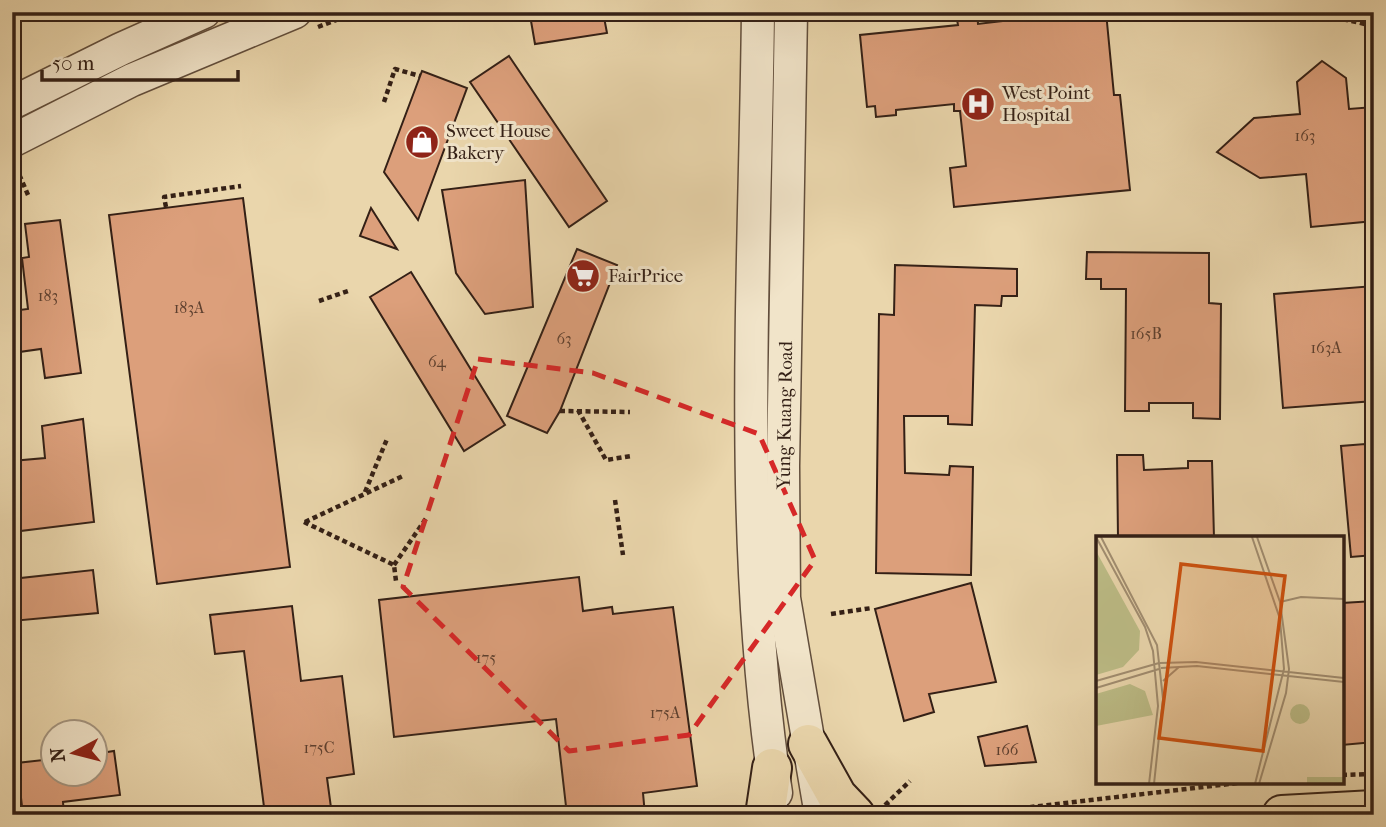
<svg xmlns="http://www.w3.org/2000/svg" width="1386" height="827" font-family="'IM FELL French Canon',serif">
  <rect width="100%" height="100%" fill="#ead6ac"/>
  <filter id="stains"><feTurbulence type="fractalNoise" baseFrequency=".00286" numOctaves="4"/><feColorMatrix values="0 0 0 0 .2 0 0 0 0 .09 0 0 0 0 .02 0 0 0 .5 -.17"/></filter>
  <radialGradient id="worn" r=".72"><stop offset=".6" stop-color="#630" stop-opacity="0"/><stop offset="1" stop-color="#630" stop-opacity=".3"/></radialGradient>
  <!-- building -->
  <g fill="#dc9f7b" stroke="#342016" stroke-width="2">
    <path d="M 588,12 L 603,12 L 607,33 L 535,44 L 531,21 Z"/>
    <path d="M 977,12 L 978,24 L 1019,19 L 1018,12 L 1039,12 L 1040,18 L 1106,12 L 1114,95 L 1120,95 L 1130,190 L 954,207 L 950,168 L 966,166 L 960,111 L 954,111 L 954,104 L 896,110 L 896,115 L 876,117 L 875,106 L 867,107 L 860,35 L 958,25 L 956,14 Z"/>
    <path d="M 509,56 L 607,201 L 569,227 L 470,82 Z"/>
    <path d="M 1322,61 L 1346,78 L 1349,109 L 1374,107 L 1374,221 L 1311,227 L 1306,174 L 1260,178 L 1217,152 L 1254,118 L 1300,114 L 1297,82 Z"/>
    <path d="M 422,71 L 467,88 L 418,220 L 384,172 Z"/>
    <path d="M 525,180 L 533,307 L 485,314 L 456,273 L 442,190 Z"/>
    <path d="M 243,198 L 290,567 L 157,584 L 109,215 Z"/>
    <path d="M 371,208 L 397,249 L 360,236 Z"/>
    <path d="M 60,220 L 81,373 L 45,378 L 41,349 L 12,353 L 12,311 L 28,309 L 22,258 L 29,257 L 25,224 Z"/>
    <path d="M 577,249 L 617,265 L 560,411 L 547,433 L 507,416 Z"/>
    <path d="M 1087,252 L 1209,253 L 1209,303 L 1221,304 L 1220,419 L 1193,418 L 1193,403 L 1149,403 L 1149,411 L 1125,411 L 1126,289 L 1101,289 L 1101,279 L 1086,279 Z"/>
    <path d="M 895,265 L 1017,269 L 1017,296 L 1002,296 L 1001,306 L 975,305 L 972,425 L 948,424 L 948,416 L 904,416 L 905,473 L 949,475 L 950,466 L 973,467 L 971,575 L 876,573 L 879,314 L 894,315 Z"/>
    <path d="M 411,272 L 505,425 L 464,451 L 370,297 Z"/>
    <path d="M 1374,286 L 1374,401 L 1283,408 L 1274,294 Z"/>
    <path d="M 83,419 L 94,522 L 12,532 L 12,461 L 45,458 L 42,426 Z"/>
    <path d="M 1365,444 L 1367,461 L 1374,460 L 1374,555 L 1351,557 L 1341,446 Z"/>
    <path d="M 1117,455 L 1143,455 L 1144,470 L 1188,468 L 1188,461 L 1212,461 L 1214,538 L 1118,538 Z"/>
    <path d="M 93,570 L 98,613 L 12,621 L 12,579 Z"/>
    <path d="M 579,577 L 583,611 L 612,607 L 613,614 L 673,607 L 697,786 L 643,793 L 645,815 L 567,815 L 556,719 L 394,737 L 379,600 Z"/>
    <path d="M 971,583 L 996,682 L 929,694 L 934,712 L 904,721 L 875,609 Z"/>
    <path d="M 1374,601 L 1374,742 L 1342,745 L 1342,603 Z"/>
    <path d="M 292,606 L 301,681 L 342,676 L 354,774 L 327,778 L 332,815 L 274,815 L 273,806 L 264,807 L 244,651 L 215,654 L 210,615 Z"/>
    <path d="M 1027,726 L 1036,762 L 985,766 L 978,737 Z"/>
    <path d="M 114,751 L 120,795 L 63,802 L 64,815 L 23,815 L 17,763 L 52,759 L 52,774 L 94,774 L 94,754 Z"/>
  </g>
  <g fill="none" stroke-linecap="round" stroke-linejoin="round">
    <!-- minor casing -->
    <g stroke="#624e3c" stroke-width="35">
      <g id="minor">
        <path d="M 758,12 C 755,272 737,535 776,793"/>
        <path d="M 791,12 L 783,466 L 784,598 L 821,815"/>
        <path d="M 12,103 L 121,49 L 204,12"/>
        <path d="M 12,141 L 132,80 L 295,12"/>
      </g>
    </g>
    <!-- major casing -->
    <g stroke="#342016" stroke-width="42">
      <g id="major">
        <path d="M 808,744 L 837,796 L 855,815"/>
        <path d="M 765,815 L 772,768"/>
        <path d="M 1282,815 L 1374,810"/>
      </g>
    </g>
    <!-- path -->
    <g stroke="#342016" stroke-width="4.5" stroke-dasharray="5 3.5" stroke-linecap="butt">
      <path d="M 1310,12 L 1374,26"/>
      <path d="M 318,27 L 357,12"/>
      <path d="M 384,102 L 395,69 L 420,76"/>
      <path d="M 16,167 L 28,195"/>
      <path d="M 166,207 L 164,197 L 241,186"/>
      <path d="M 319,301 L 351,290"/>
      <path d="M 578,410 L 606,460 L 631,456"/>
      <path d="M 560,411 L 630,412"/>
      <path d="M 365,492 L 387,439"/>
      <path d="M 615,500 L 623,555"/>
      <path d="M 304,522 L 394,565 L 396,581"/>
      <path d="M 305,522 L 403,476"/>
      <path d="M 394,565 L 427,517"/>
      <path d="M 831,614 L 872,608"/>
      <path d="M 1342,775 L 1374,774"/>
      <path d="M 885,805 L 910,781"/>
      <path d="M 886,805 L 903,815"/>
      <path d="M 962,815 L 1238,783"/>
    </g>
    <!-- minor -->
    <use href="#minor" stroke="#f1e4c9" stroke-width="32"/>
    <!-- major -->
    <use href="#major" stroke="#ead6ac" stroke-width="38"/>
  </g>
  <!-- marked area -->
  <path fill="none" stroke="#d62828" stroke-width="5" stroke-dasharray="14 9" stroke-linejoin="round" d="M 478,359 L 593,373 L 759,434 L 815,560 L 689,735 L 569,751 L 403,587 Z"/>
  <!-- icons -->
  <defs>
    <g id="hospital-disc" transform="scale(1.75)"><circle r="9.5" fill="#8f2418" stroke="#f1e4c9"/><path d="M-5-5h3v3.5h4V-5h3V5h-3V1.5h-4V5h-3Z" fill="#fff"/></g>
    <g id="shop-disc" transform="scale(1.75)"><circle r="9.5" fill="#8f2418" stroke="#f1e4c9"/><path d="M-5-2.5h2.3a2.7 3.5 0 0 1 5.4 0H5L5.5 6h-11ZM-1.5-2.5h3a1.5 2.3 0 0 0-3 0Z" fill="#fff"/></g>
    <g id="supermarket-disc" transform="scale(1.75)"><circle r="9.5" fill="#8f2418" stroke="#f1e4c9"/><path d="M-6-5.5h2.5l.6 2H6L4.5 2H-2.5L-4.4-4H-6ZM-1.5 3.2a1.3 1.3 0 1 0 .1 0ZM3 3.2a1.3 1.3 0 1 0 .1 0Z" fill="#fff"/></g>
  </defs>
  <g fill-rule="evenodd">
    <use href="#hospital-disc" x="978" y="104"/>
    <use href="#shop-disc" x="422" y="142"/>
    <use href="#supermarket-disc" x="583" y="276"/>
  </g>
  <g text-anchor="middle" dominant-baseline="central" stroke-width="6" stroke-linejoin="round" paint-order="stroke">
    <!-- number labels -->
    <g font-size="16" fill="#5e402f">
      <text x="1305" y="135">163</text>
      <text x="48" y="295">183</text>
      <text x="189" y="307">183A</text>
      <text x="1146" y="333">165B</text>
      <text x="564" y="338">63</text>
      <text x="1326" y="347">163A</text>
      <text x="437" y="361">64</text>
      <text x="486" y="657">175</text>
      <text x="665" y="712">175A</text>
      <text x="319" y="747">175C</text>
      <text x="1007" y="749">166</text>
    </g>
    <!-- poi labels -->
    <g font-size="19" fill="#342016" stroke="#f1e4c9" text-anchor="start">
      <text x="1002" y="93">West Point<tspan x="1002" dy="22">Hospital</tspan></text>
      <text x="446" y="131">Sweet House<tspan x="446" dy="22">Bakery</tspan></text>
      <text x="608" y="276">FairPrice</text>
    </g>
    <!-- street labels -->
    <g font-size="19" fill="#342016" stroke="#f1e4c9">
      <text transform="translate(785 415) rotate(-89)">Yung Kuang Road</text>
    </g>
  </g>
  <!-- overview -->
  <g transform="translate(1096 536)">
    <rect width="248" height="248" fill="#ead6ac"/>
    <path d="M 0,15 L 44,95 L 43,114 L 27,131 L 0,139 ZM 34,148 L 49,155 L 57,179 L 0,190 L 0,158 ZM194 178a10 10 0 1 1 20 0a10 10 0 1 1-20 0ZM 211,241 L 248,241 L 248,248 L 211,248 Z" fill="#bcbc86"/>
    <path fill="none" stroke="#a18d70" stroke-width="2" d="M 0,1 L 49,91 L 57,115 L 62,170 L 53,248M 5,1 L 61,109 L 67,163 L 58,248M 156,1 L 184,83 L 188,133 L 159,248M 161,1 L 184,66 L 193,133 L 190,157 L 163,248M 184,66 L 205,61 L 248,63M 64,127 L 100,126 L 248,142M 65,132 L 101,130 L 248,146M 0,145 L 63,127M 67,145 L 83,131M 0,152 L 63,133"/>
    <path fill="#cd500e" fill-opacity="0.15" stroke="#cd500e" stroke-width="3.5" d="M 85,28 L 189,40 L 167,215 L 63,202 Z"/>
    <rect width="248" height="248" fill="none" stroke="#342016" stroke-width="3.5"/>
  </g>
  <!-- margin -->
  <rect width="1386" height="827" fill="none" stroke="#ead6ac" stroke-width="42"/>
  <rect x="14" y="14" width="1358" height="799" fill="none" stroke="#342016" stroke-width="3.5"/>
  <rect x="21" y="21" width="1344" height="785" fill="none" stroke="#342016" stroke-width="2"/>
  <!-- north arrow -->
  <g transform="translate(74 753) rotate(263)"><circle r="33" fill="#f1e4c9" stroke="#a59681" stroke-width="2"/>
  <path d="M0-5L12 26L0 18L-12 26Z" fill="#8f2418"/>
  <text y="-10" font-size="19" font-weight="bold" text-anchor="middle" fill="#342016">N</text>
  </g>
  <!-- scale -->
  <path d="M42 70v10h196v-10" fill="none" stroke="#342016" stroke-width="3.5"/>
  <text x="52" y="70" font-size="21" fill="#342016" stroke="#f1e4c9" stroke-width="5" paint-order="stroke">50 m</text>
  <rect width="100%" height="100%" filter="url(#stains)"/>
  <rect width="100%" height="100%" fill="url(#worn)"/>
</svg>
